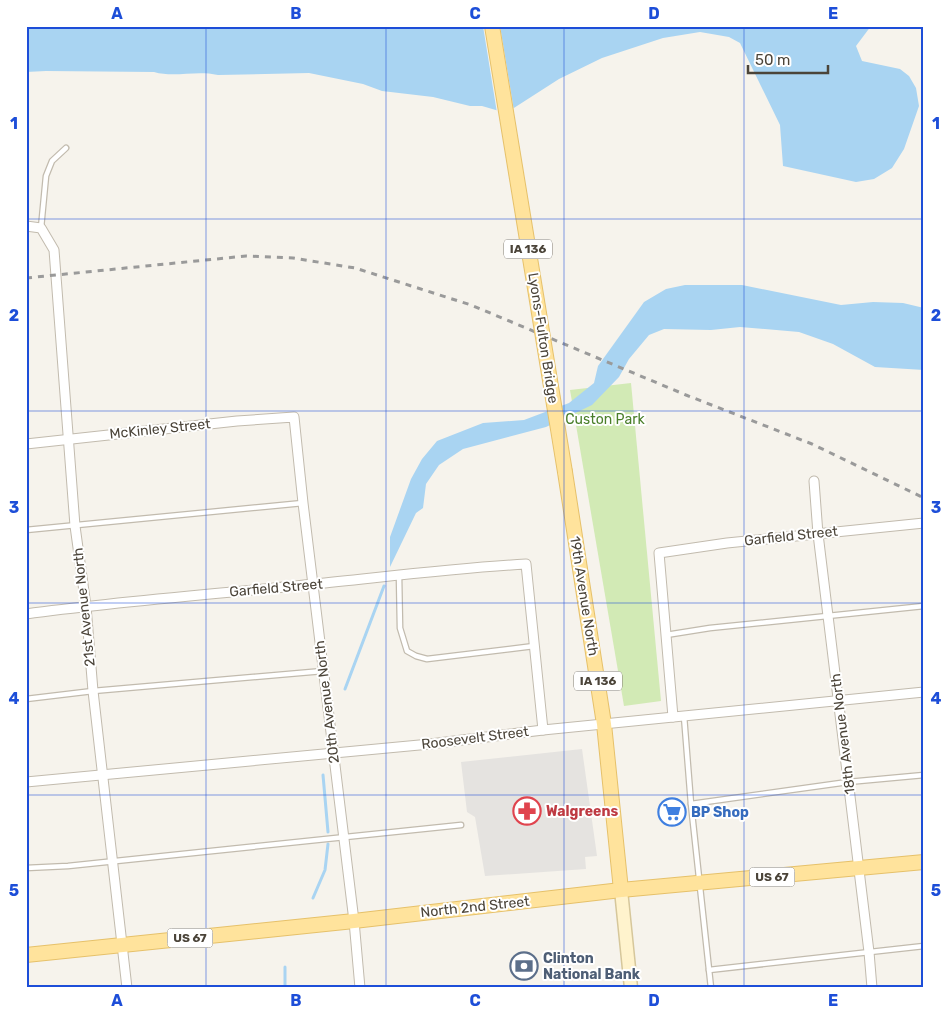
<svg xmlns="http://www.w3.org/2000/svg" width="950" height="1014" font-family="Rubik,sans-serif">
  <rect width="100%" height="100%" fill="#f6f3ec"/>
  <!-- green -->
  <path fill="#d2eab5" d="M 631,383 L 661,701 L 624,706 L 570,390 Z"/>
  <!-- parking -->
  <path fill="#e5e3e0" d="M 582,749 L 597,856 L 585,857 L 586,869 L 485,876 L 475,817 L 467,812 L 461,762 Z"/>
  <!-- water -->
  <g fill="#a9d4f2">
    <path d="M 26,26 L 871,26 L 856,46 L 862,61 L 900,69 L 909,76 L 916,88 L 919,106 L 904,149 L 892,168 L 874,179 L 856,182 L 783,166 L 780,125 L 740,43 L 729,37 L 700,32 L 663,38 L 602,58 L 559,79 L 506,113 L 482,106 L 470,106 L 433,97 L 382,91 L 363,84 L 309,73 L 218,75 C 195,70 175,78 154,72 L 46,71 L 26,72 Z"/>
    <path d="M 685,285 L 742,285 L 841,305 L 873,302 L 903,303 L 924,308 L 924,370 L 875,367 L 833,344 L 799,332 L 740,327 L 711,330 L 664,329 L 649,335 L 629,359 L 619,377 L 592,405 L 546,427 L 463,449 L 439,465 L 426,484 L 423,508 L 416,513 L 390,567 L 390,537 L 411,479 L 422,459 L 437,441 L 483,423 L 524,420 L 569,403 L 594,383 L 598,366 L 644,302 L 666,289 Z"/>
  </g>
  <!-- pier -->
  <path fill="#f6f3ec" d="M 483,26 L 500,26 L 514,111 L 506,116 L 497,113 Z"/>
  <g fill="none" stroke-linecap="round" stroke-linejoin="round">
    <!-- stream -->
    <g stroke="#a9d4f2" stroke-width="3">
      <path d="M 345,689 L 384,586"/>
      <path d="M 323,775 L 328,832"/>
      <path d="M 313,898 L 325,870 L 328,844"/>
      <path d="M 285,988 L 285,967"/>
    </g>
    <!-- lane casing -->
    <g stroke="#c2bbae" stroke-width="7">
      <g id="lane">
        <path d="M 41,228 L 46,176 L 52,161 L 66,148"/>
        <path d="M 26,530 L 303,503"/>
        <path d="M 399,575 L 400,628 L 407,651 L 416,656 L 427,659 L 534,646"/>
        <path d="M 666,635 L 710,628 L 924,606"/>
        <path d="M 26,699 L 93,691 L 323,671"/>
        <path d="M 684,716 L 691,804 L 711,988"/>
        <path d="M 691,804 L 848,782 L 924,775"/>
        <path d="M 26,868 L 68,866 L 461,825"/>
        <path d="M 709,970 L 924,946"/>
      </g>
    </g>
    <!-- street casing -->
    <g stroke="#c2bbae" stroke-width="11">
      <g id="street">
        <path d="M 26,226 L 41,228 L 54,250 L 75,526 L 86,606 L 93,691 L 127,988"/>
        <path d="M 26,444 L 237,421 L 294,417 L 303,503 L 354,921 L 360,988"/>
        <path d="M 814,481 L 818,534 L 869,952 L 872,988"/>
        <path d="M 26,614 C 122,601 218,594 314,584 C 384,577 455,568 526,564 L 543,730"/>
        <path d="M 673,717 L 659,553 L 727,543 L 924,523"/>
        <path d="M 26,782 L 430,744 L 543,730 L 924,692"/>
      </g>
    </g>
    <!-- secondary casing -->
    <g stroke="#d6c79b" stroke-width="15">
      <path id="secondary" d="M 621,890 L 631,988"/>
    </g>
    <!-- primary casing -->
    <g stroke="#e6c16a" stroke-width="16">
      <g id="primary">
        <path d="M 565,472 L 604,724 L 621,890"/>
        <path d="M 26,955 L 354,921 L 621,890 L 924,862"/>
      </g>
    </g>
    <!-- lane -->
    <use href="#lane" stroke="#fff" stroke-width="4.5"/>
    <!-- street -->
    <use href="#street" stroke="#fff" stroke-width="9"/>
    <!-- secondary -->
    <use href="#secondary" stroke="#fff3cd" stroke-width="12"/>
    <!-- primary -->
    <use href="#primary" stroke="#ffe39c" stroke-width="14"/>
    <!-- rail -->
    <path stroke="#9a9a9a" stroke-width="3" stroke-dasharray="6 6" stroke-linecap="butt" d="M 26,278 L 246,256 L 293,258 L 355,268 L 471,305 L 686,395 L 812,444 L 924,498"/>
    <!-- primary-bridge casing -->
    <g stroke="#e6c16a" stroke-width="16" stroke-linecap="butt">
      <path id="primary-bridge" d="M 492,26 L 565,472"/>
    </g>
    <!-- primary-bridge -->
    <use href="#primary-bridge" stroke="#ffe39c" stroke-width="14"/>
  </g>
  <!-- grid -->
  <path fill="none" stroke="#1d4ed8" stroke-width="1" stroke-opacity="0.55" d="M 206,26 L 206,988M 386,26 L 386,988M 564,26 L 564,988M 744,26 L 744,988M 26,219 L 924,219M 26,411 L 924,411M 26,603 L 924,603M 26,795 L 924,795"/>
  <!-- icons -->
  <defs>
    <g id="pharmacy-ring" transform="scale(1.4375)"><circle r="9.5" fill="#fff" stroke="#e0444e" stroke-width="1.5"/><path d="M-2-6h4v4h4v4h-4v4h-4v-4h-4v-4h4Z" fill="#e0444e"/></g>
    <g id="supermarket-ring" transform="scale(1.4375)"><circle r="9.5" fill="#fff" stroke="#3f7fe0" stroke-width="1.5"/><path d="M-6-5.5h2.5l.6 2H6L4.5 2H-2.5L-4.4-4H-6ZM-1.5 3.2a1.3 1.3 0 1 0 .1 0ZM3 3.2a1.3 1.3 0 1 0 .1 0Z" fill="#3f7fe0"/></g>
    <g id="bank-ring" transform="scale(1.4375)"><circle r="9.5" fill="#fff" stroke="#5c6f8a" stroke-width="1.5"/><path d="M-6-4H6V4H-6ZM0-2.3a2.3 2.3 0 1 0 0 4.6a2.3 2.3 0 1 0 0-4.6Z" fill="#5c6f8a"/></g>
  </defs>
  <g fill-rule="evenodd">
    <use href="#pharmacy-ring" x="527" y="811"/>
    <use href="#supermarket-ring" x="672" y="812"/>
    <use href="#bank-ring" x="524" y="966"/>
  </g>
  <g text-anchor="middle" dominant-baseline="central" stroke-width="4" stroke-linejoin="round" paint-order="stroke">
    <!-- shield labels -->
    <g fill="#fff" stroke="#817c74" stroke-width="1">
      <rect x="504" y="239.5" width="48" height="19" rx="4"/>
      <rect x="574" y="671.5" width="48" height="19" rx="4"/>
      <rect x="749.5" y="867.5" width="45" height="19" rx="4"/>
      <rect x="167.5" y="928.5" width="45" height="19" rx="4"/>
    </g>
    <g font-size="12" font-weight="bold" fill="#4b4439">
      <text x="528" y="249">IA 136</text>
      <text x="598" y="681">IA 136</text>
      <text x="772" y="877">US 67</text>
      <text x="190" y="938">US 67</text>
    </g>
    <!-- street labels -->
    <g font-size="14" fill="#4b4439" stroke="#fff">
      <text transform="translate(543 338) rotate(81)">Lyons-Fulton Bridge</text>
      <text transform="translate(160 429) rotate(-6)">McKinley Street</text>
      <text transform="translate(791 536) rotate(-6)">Garfield Street</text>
      <text transform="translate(276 588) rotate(-5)">Garfield Street</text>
      <text transform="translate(584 596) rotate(81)">19th Avenue North</text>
      <text transform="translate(84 607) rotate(-96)">21st Avenue North</text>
      <text transform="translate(327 702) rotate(-97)">20th Avenue North</text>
      <text transform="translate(843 734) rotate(-97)">18th Avenue North</text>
      <text transform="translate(475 738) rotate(-7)">Roosevelt Street</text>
      <text transform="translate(475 907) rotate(-6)">North 2nd Street</text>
    </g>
    <!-- park labels -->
    <g font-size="14" fill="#4a7f2a" stroke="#fff">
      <text x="605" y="419">Custon Park</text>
    </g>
    <!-- health labels -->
    <g font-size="14" font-weight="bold" fill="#be3a42" stroke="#fff" text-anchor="start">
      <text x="546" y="811">Walgreens</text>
    </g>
    <!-- shop labels -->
    <g font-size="14" font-weight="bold" fill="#366cbe" stroke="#fff" text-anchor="start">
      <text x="691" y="812">BP Shop</text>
    </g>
    <!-- service labels -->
    <g font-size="14" font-weight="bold" fill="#4e5e75" stroke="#fff" text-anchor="start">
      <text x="543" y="958">Clinton<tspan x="543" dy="16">National Bank</tspan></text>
    </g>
  </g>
  <!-- border -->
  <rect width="950" height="1014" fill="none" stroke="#ffffff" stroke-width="55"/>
  <!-- scale -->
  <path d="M748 65v8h80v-8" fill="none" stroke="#4b4439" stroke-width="2.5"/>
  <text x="755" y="65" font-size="15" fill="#4b4439" stroke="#ffffff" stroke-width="4" paint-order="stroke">50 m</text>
  <rect x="28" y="28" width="894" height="958" fill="none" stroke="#1d4ed8" stroke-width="2"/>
  <g font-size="16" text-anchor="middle" font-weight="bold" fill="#1d4ed8">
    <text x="117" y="19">A</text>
    <text x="296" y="19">B</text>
    <text x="475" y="19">C</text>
    <text x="654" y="19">D</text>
    <text x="833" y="19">E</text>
    <text x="14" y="129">1</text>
    <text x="936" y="129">1</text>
    <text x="14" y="321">2</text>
    <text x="936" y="321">2</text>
    <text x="14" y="513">3</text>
    <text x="936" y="513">3</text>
    <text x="14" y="704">4</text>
    <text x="936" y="704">4</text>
    <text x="14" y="896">5</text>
    <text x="936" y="896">5</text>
    <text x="117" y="1006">A</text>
    <text x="296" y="1006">B</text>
    <text x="475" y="1006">C</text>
    <text x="654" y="1006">D</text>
    <text x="833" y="1006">E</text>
  </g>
</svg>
